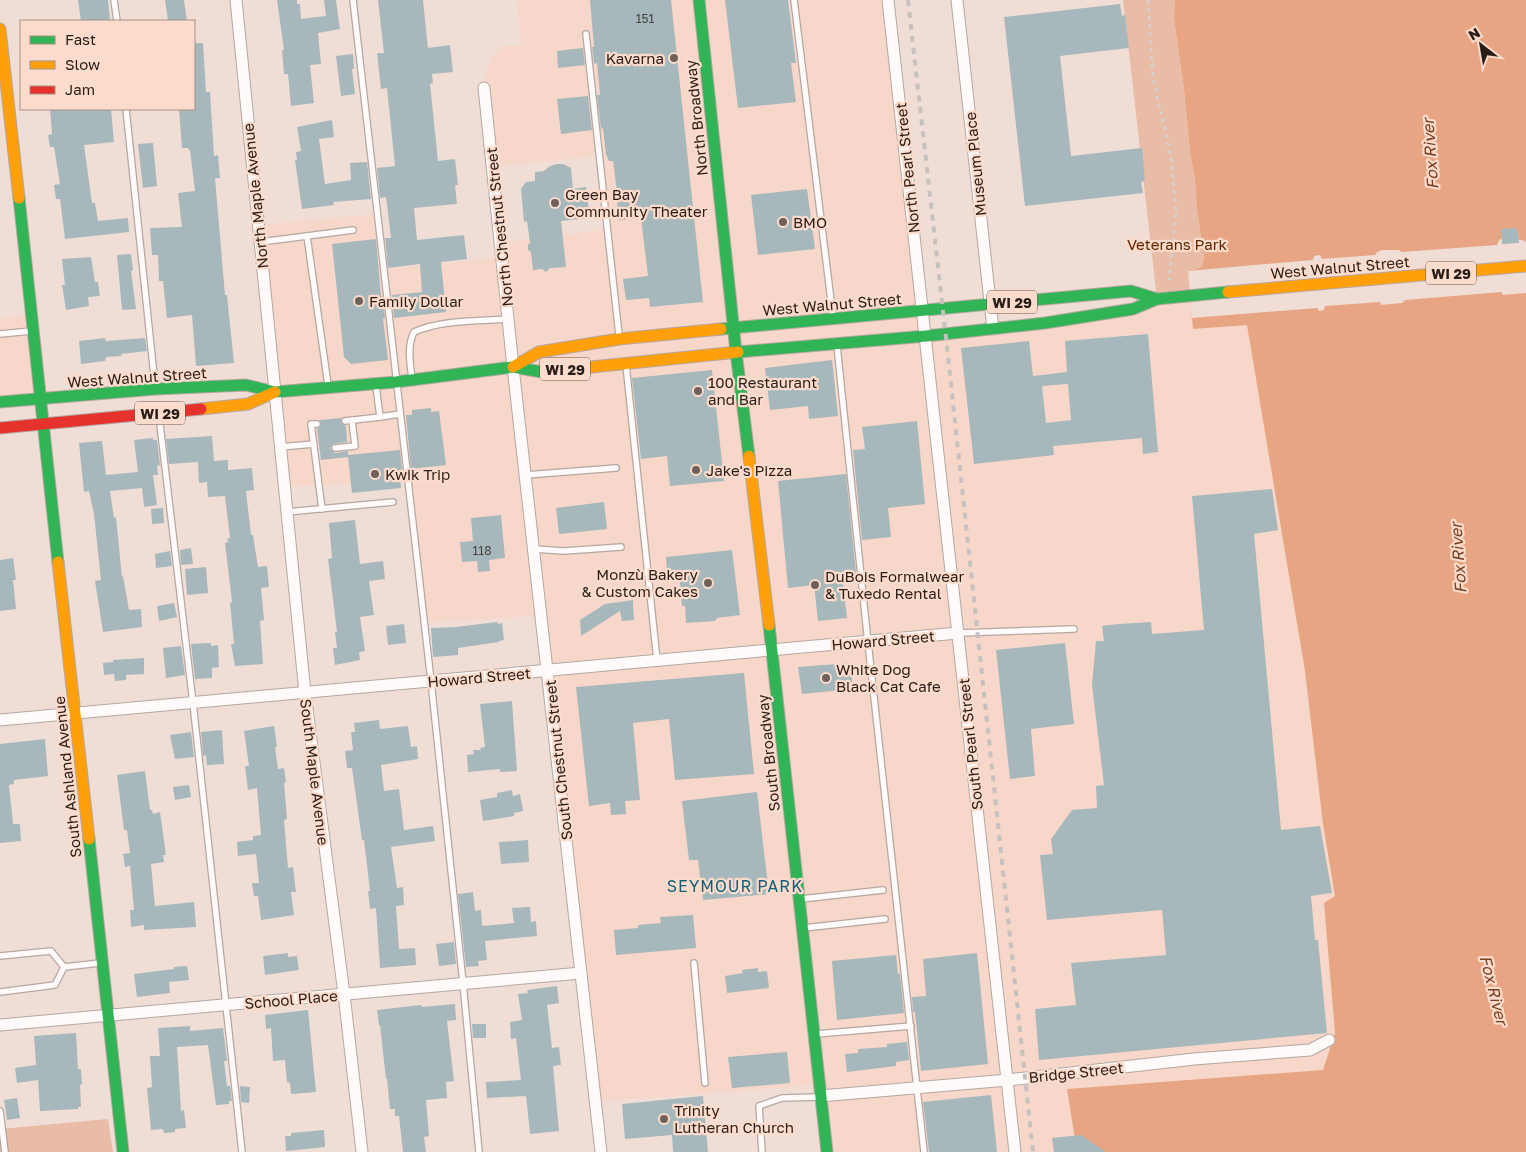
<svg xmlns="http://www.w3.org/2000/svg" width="1526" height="1152" font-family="'Golos Text',sans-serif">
  <rect width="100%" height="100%" fill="#f0ded6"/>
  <!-- built -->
  <g fill="#f6d7c9">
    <path d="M 517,0 L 888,0 L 926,336 L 1190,295 L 1194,329 L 1247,324 L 1305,671 L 1323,824 L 1335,897 L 1324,903 L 1335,1033 L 1323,1070 L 1067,1089 L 1077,1152 L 827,1152 L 819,1085 L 596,1102 L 542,616 L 424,622 L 409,482 L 285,487 L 258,225 L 378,214 L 385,269 L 502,257 L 500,243 L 608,229 L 597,156 L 492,167 L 484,88 L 488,65 L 494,54 L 504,46 L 521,46 Z"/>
    <path d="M 31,314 L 40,400 L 0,402 L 0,318 Z"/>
  </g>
  <!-- green -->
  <g fill="#e8bca7">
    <path d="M 1123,0 L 1175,0 L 1174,19 L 1184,89 L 1190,152 L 1195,180 L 1197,209 L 1204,256 L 1202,266 L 1199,268 L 1188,271 L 1190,295 L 1157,299 Z"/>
    <path d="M 108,1119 L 113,1152 L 0,1152 L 0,1129 Z"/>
  </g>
  <!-- water -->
  <path fill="#e8a583" d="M 1175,0 L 1526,0 L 1526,1152 L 1077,1152 L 1067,1089 L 1323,1070 L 1335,1033 L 1324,903 L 1335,896 L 1323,824 L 1305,671 L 1247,325 L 1193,329 L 1188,271 L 1199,268 L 1202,266 L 1204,256 L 1197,209 L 1195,180 L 1190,152 L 1184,89 L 1174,19 Z"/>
  <!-- pier -->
  <path fill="#f0ded6" d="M 1517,230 L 1519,240 L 1522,240 L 1526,242 L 1526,293 L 1503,295 L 1501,292 L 1405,300 L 1402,303 L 1381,305 L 1380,302 L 1325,306 L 1324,310 L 1319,311 L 1317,308 L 1192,318 L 1188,271 L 1313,260 L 1314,256 L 1320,255 L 1322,259 L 1375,255 L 1377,252 L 1382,250 L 1399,250 L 1402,252 L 1497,245 L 1499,240 Z"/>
  <!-- building -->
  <g fill="#a7b8bc" fill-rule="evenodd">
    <path d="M 78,0 L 108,0 L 110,21 L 81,21 Z"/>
    <path d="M 165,0 L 184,0 L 187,21 L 168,21 Z"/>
    <path d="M 277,0 L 297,0 L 297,4 L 300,4 L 301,19 L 326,16 L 324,0 L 336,0 L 340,29 L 318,33 L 321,64 L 310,65 L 314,103 L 291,106 L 288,74 L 284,74 L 282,50 L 284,50 Z"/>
    <path d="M 378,0 L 423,0 L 428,48 L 450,45 L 453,72 L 432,74 L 433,83 L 430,84 L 438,161 L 455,159 L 458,185 L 455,185 L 457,204 L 414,208 L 417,240 L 464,235 L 467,259 L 441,262 L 446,312 L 394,318 L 392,295 L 422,292 L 420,264 L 388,268 L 385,238 L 391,238 L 386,197 L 380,198 L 377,168 L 395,166 L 387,88 L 381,89 L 377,53 L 384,53 Z"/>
    <path d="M 590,0 L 671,0 L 703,302 L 650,307 L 649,298 L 626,300 L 623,279 L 648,276 L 641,218 L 619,220 L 616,192 L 617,192 L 613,161 L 609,161 L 606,154 L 603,128 L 601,129 L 597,95 L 600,95 L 597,63 L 594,64 L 592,47 L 594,47 Z"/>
    <path d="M 725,0 L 788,0 L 796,63 L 791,63 L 796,102 L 738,108 Z"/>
    <path d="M 1120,4 L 1122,16 L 1125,15 L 1129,48 L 1060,56 L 1071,156 L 1142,148 L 1145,181 L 1141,182 L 1143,193 L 1025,206 L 1004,17 Z"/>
    <path d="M 194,43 L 203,43 L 206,92 L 210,92 L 214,156 L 218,155 L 220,178 L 215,178 L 225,295 L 227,295 L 234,363 L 196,366 L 192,315 L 167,318 L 163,281 L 159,281 L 158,255 L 152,255 L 150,228 L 182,227 L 178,193 L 195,191 L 190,150 L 189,150 L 188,148 L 182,148 L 179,109 L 194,109 Z"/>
    <path d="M 583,48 L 585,65 L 558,68 L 557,51 Z"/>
    <path d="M 353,54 L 354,69 L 352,69 L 355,94 L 341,96 L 336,56 Z"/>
    <path d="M 588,96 L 592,130 L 561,134 L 557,99 Z"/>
    <path d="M 50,109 L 111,109 L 114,142 L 84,145 L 92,203 L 95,203 L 98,221 L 128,218 L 129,232 L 65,239 L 60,199 L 56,199 L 54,185 L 60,184 L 54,147 L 50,147 L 48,135 L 52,134 Z"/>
    <path d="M 332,120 L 334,137 L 319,139 L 325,184 L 351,180 L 350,163 L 367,162 L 371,199 L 333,202 L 334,205 L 302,209 L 295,160 L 297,160 L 296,152 L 301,151 L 297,127 Z"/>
    <path d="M 153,143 L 157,186 L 143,188 L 138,144 Z"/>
    <path d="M 557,164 L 563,164 L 571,168 L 573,189 L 586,187 L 590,218 L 561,221 L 566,267 L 550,268 L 546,272 L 542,269 L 533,270 L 531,252 L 528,250 L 528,245 L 530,243 L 527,221 L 524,222 L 521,189 L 526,182 L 535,181 L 535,172 L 544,171 L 550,166 Z"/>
    <path d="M 807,189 L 815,249 L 758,255 L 751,195 Z"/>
    <path d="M 1516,228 L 1518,233 L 1519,243 L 1502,244 L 1501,229 Z"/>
    <path d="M 376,239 L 381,296 L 382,296 L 385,318 L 383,319 L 388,360 L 351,364 L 344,357 L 332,244 Z"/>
    <path d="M 131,254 L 133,270 L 131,271 L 136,309 L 122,310 L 117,255 Z"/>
    <path d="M 91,257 L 95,282 L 98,282 L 100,296 L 88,297 L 89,306 L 66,310 L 62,285 L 65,285 L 62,259 Z"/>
    <path d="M 1148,334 L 1158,452 L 1143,454 L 1142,438 L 1053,446 L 1054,455 L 974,464 L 961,348 L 1029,341 L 1033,376 L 1067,372 L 1065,341 ZM 1068,384 L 1071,420 L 1046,423 L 1042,386 Z"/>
    <path d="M 105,338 L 106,341 L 145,338 L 147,351 L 121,354 L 122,356 L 106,357 L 105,361 L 81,364 L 79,341 Z"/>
    <path d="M 832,360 L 838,416 L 809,419 L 808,406 L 770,410 L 765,368 Z"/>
    <path d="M 712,370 L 724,481 L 670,486 L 667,456 L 641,459 L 632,378 Z"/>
    <path d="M 431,408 L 431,412 L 439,411 L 446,465 L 411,469 L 406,415 L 412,415 L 412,410 Z"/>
    <path d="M 341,418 L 341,423 L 346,426 L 347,442 L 333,444 L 330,448 L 332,451 L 335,453 L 348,451 L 348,455 L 400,450 L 402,470 L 399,471 L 401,488 L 352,493 L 348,457 L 321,460 L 317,429 L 321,426 L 320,420 Z"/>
    <path d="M 917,421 L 925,504 L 888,508 L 891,537 L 862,540 L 853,450 L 865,449 L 862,427 Z"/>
    <path d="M 212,436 L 214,461 L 228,460 L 228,470 L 252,468 L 254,490 L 246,491 L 251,535 L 253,535 L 258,567 L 267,566 L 269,587 L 261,588 L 264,620 L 260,621 L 263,664 L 235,666 L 231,644 L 234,644 L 230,603 L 232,602 L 225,543 L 228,542 L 227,539 L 230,538 L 225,496 L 208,497 L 207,482 L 199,483 L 198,462 L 169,464 L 166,439 Z"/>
    <path d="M 153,438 L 153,440 L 157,440 L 160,465 L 157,466 L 158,475 L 153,475 L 157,505 L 144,507 L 142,488 L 110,491 L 114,518 L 116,517 L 122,577 L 123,576 L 129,610 L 141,609 L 142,627 L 103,632 L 95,581 L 101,580 L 94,514 L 89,491 L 84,492 L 79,443 L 102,441 L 106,475 L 138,472 L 134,440 Z"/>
    <path d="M 846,474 L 857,583 L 843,584 L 847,618 L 818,621 L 814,585 L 788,588 L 778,481 Z"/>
    <path d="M 1272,489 L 1278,530 L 1254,534 L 1281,830 L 1320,826 L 1332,893 L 1311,896 L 1315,940 L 1318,940 L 1327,1033 L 1039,1060 L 1035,1009 L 1076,1005 L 1071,963 L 1166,955 L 1162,910 L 1047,920 L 1040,855 L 1053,854 L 1051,839 L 1072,810 L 1097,808 L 1096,786 L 1104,785 L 1092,685 L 1096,641 L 1104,641 L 1102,626 L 1119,624 L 1151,622 L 1152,634 L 1204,630 L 1192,496 Z"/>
    <path d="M 604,502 L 607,529 L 559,534 L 556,508 Z"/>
    <path d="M 163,508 L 164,523 L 152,524 L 151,509 Z"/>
    <path d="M 501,515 L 505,558 L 489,560 L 490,571 L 478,572 L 477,561 L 462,562 L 460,542 L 473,541 L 471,518 Z"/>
    <path d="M 355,520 L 360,564 L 383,561 L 385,579 L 369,581 L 374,615 L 360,617 L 365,651 L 359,652 L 360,660 L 335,665 L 333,648 L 337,648 L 335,632 L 337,632 L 328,559 L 332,558 L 329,523 Z"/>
    <path d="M 191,548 L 193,564 L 181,565 L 180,550 Z"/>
    <path d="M 732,550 L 740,615 L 717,618 L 715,621 L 686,623 L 685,606 L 682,606 L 679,572 L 667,574 L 666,557 Z"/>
    <path d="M 170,551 L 172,566 L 156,568 L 155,554 Z"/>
    <path d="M 13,558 L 16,580 L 13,580 L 16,609 L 0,611 L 0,560 Z"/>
    <path d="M 206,567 L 208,593 L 187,595 L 185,569 Z"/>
    <path d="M 633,600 L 633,602 L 635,601 L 633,603 L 634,620 L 622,621 L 620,611 L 581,636 L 580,620 L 605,604 Z"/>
    <path d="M 174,603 L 177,617 L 159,621 L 157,606 Z"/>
    <path d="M 497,622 L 498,624 L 502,623 L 504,640 L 499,641 L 499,642 L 458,648 L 458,655 L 433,657 L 431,628 L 456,627 Z"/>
    <path d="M 404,624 L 406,643 L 388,645 L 386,626 Z"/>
    <path d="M 211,643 L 211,646 L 218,645 L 219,667 L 212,668 L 212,678 L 195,679 L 191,644 Z"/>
    <path d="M 1065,643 L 1074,724 L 1031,729 L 1035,776 L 1010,779 L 996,650 Z"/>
    <path d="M 181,646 L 185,675 L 166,678 L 163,648 Z"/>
    <path d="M 144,658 L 144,674 L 126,675 L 126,680 L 115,681 L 114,674 L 104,675 L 103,663 L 113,662 L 113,660 Z"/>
    <path d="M 850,663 L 853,689 L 802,694 L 798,667 Z"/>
    <path d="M 744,673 L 754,774 L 675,780 L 669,719 L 633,723 L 640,800 L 625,801 L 626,814 L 611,815 L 610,803 L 589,806 L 576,687 Z"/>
    <path d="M 512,701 L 517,771 L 500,772 L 500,769 L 468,772 L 467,755 L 474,754 L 473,750 L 481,750 L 480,748 L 485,747 L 480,704 Z"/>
    <path d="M 379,720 L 380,729 L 408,726 L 411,747 L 417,746 L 418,759 L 381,765 L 384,791 L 399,789 L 404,830 L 433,826 L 435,841 L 391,847 L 397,888 L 403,887 L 404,905 L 396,906 L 399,949 L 415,948 L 416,965 L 380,968 L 376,908 L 370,909 L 368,891 L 370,891 L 364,840 L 362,840 L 352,768 L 347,768 L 345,751 L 353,750 L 351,732 L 355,732 L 354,723 Z"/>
    <path d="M 274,726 L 277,747 L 275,747 L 278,769 L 284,768 L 286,782 L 284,783 L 287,819 L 284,820 L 288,868 L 293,867 L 296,892 L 291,892 L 294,915 L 261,920 L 258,896 L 254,896 L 252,883 L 259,883 L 256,854 L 238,856 L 237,842 L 253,840 L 253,836 L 261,835 L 257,788 L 248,790 L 245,766 L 249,766 L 244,731 Z"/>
    <path d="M 222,730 L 224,764 L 207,765 L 206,755 L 203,756 L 201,732 Z"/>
    <path d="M 191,732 L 194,757 L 175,759 L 170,735 Z"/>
    <path d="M 45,739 L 48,776 L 14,780 L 14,784 L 9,785 L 13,824 L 20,824 L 21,841 L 0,843 L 0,744 Z"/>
    <path d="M 145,771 L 150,810 L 152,810 L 153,814 L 160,812 L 166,855 L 163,855 L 164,862 L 151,864 L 155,906 L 194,902 L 196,927 L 144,930 L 144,925 L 131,927 L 130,910 L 134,910 L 130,866 L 125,867 L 123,854 L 130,853 L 127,830 L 124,830 L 117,775 Z"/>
    <path d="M 189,785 L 191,797 L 175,800 L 173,787 Z"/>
    <path d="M 512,790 L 513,796 L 520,794 L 523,811 L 514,813 L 514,816 L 483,821 L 480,800 L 497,797 L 497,793 Z"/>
    <path d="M 757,792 L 769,894 L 703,900 L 698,860 L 689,860 L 682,801 Z"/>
    <path d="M 528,840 L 529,862 L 501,864 L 499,842 Z"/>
    <path d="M 473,892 L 475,911 L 481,910 L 482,926 L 514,923 L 512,908 L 530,907 L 531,922 L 536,921 L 537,936 L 485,941 L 487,960 L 478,961 L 479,966 L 466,967 L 458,894 Z"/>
    <path d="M 693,915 L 696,948 L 616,955 L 614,930 L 638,928 L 638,925 L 661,923 L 660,917 Z"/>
    <path d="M 454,942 L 456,964 L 439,966 L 436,944 Z"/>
    <path d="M 288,953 L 288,957 L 297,956 L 299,970 L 265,975 L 263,956 Z"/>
    <path d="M 977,953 L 988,1064 L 921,1071 L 915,1012 L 913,1012 L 912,997 L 926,996 L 923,959 Z"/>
    <path d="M 896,955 L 898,974 L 900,974 L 904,1013 L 837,1020 L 832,961 Z"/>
    <path d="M 187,966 L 189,980 L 169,982 L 170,993 L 137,997 L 134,974 L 174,969 L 174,967 Z"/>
    <path d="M 758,968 L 758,972 L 767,971 L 769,988 L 727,993 L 725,976 L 743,973 L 742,970 Z"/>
    <path d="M 557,986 L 559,1003 L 547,1005 L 552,1048 L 559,1047 L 561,1065 L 553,1066 L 559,1131 L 530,1134 L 526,1096 L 487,1098 L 486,1082 L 521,1080 L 516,1038 L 511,1039 L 510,1022 L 522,1020 L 518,994 L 528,993 L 527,990 Z"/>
    <path d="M 455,1004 L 456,1020 L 447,1021 L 454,1081 L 446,1082 L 447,1098 L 426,1100 L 429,1136 L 424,1137 L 426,1152 L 403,1152 L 399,1116 L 395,1116 L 395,1109 L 390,1109 L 387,1079 L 386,1079 L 380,1025 L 379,1025 L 377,1010 L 421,1005 L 422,1007 Z"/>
    <path d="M 308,1010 L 316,1092 L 291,1094 L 290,1083 L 287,1082 L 285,1060 L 273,1061 L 271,1028 L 266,1029 L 265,1015 Z"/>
    <path d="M 472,1024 L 486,1024 L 486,1038 L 473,1038 Z"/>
    <path d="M 190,1026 L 190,1031 L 223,1028 L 227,1061 L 224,1061 L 227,1086 L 230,1086 L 232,1101 L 229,1101 L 229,1104 L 216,1105 L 208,1045 L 177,1047 L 181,1111 L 184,1110 L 186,1128 L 175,1129 L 175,1132 L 164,1133 L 163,1129 L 151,1130 L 147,1088 L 152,1087 L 150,1056 L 160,1056 L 158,1028 Z"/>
    <path d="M 76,1033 L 78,1069 L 81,1069 L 82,1084 L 80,1085 L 81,1107 L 78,1107 L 78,1109 L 40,1111 L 38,1080 L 17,1083 L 15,1068 L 36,1065 L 34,1036 Z"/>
    <path d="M 907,1042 L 909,1060 L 896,1062 L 896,1066 L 847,1072 L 845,1054 L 858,1053 L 858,1049 L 887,1047 L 887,1044 Z"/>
    <path d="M 787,1052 L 790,1083 L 732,1088 L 728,1057 Z"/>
    <path d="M 240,1086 L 250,1087 L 249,1103 L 241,1102 Z"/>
    <path d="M 991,1095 L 997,1152 L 929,1152 L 923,1102 Z"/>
    <path d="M 703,1096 L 708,1152 L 673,1152 L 672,1135 L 625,1139 L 622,1104 Z"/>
    <path d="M 17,1098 L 20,1118 L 7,1120 L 4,1100 Z"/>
    <path d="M 324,1130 L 325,1147 L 286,1151 L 285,1136 L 291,1136 L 291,1133 Z"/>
    <path d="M 1081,1135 L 1106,1152 L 1054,1152 L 1052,1138 Z"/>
  </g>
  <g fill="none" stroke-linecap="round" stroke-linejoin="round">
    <!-- lane casing -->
    <g stroke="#b5a7a1" stroke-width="8">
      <g id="lane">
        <path d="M 114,0 L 117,21"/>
        <path d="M 353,0 L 431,681 L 463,983 L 479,1152"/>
        <path d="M 794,0 L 833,317"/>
        <path d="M 586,34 L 619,335"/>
        <path d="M 126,109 L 155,385"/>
        <path d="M 307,236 L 353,230"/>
        <path d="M 260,242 L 307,236 L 328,385"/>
        <path d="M 0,334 L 31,331"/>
        <path d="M 837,346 L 866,624 L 924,1152"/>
        <path d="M 626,365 L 657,660"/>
        <path d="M 412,378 C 410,363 407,346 414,332 C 441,320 479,321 508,319"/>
        <path d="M 376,386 L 380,417 L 400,414"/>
        <path d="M 159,416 L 193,703 L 242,1152"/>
        <path d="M 345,421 L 380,417"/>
        <path d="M 317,424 L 311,424 L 322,509"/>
        <path d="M 280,447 L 314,444"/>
        <path d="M 335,448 L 355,446 L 352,420"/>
        <path d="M 526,475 L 616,468"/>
        <path d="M 287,512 L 393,502"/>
        <path d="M 534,549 L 564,551 L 621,547"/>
        <path d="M 958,633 L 1074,629"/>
        <path d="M 801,899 L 883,890"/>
        <path d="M 804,928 L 885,919"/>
        <path d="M 0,956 L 51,951 L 64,967 L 100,963"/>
        <path d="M 694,963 L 705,1083"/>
        <path d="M 0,992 L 55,985 L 64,967"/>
        <path d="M 816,1034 L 911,1026"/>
        <path d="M 0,1111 L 5,1152"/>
        <path d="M 762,1152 L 759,1106 L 782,1098 L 818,1097"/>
      </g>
    </g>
    <!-- street casing -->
    <g stroke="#b5a7a1" stroke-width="13">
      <g id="street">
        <path d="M 236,0 L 305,693 L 344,994 L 362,1152"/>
        <path d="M 888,0 L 1015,1152"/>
        <path d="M 957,0 L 993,329"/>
        <path d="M 484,88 L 513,367 L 601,1152"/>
        <path d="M 0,720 L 958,633"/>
        <path d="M 0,1025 L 581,973"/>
        <path d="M 820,1096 L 1008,1080 L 1194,1059 L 1310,1050 L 1329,1040"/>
      </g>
    </g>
    <!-- fast casing -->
    <g stroke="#b5a7a1" stroke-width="13">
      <g id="fast">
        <path d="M 699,0 L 736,352 L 749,456"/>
        <path d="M 19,198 L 58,562"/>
        <path d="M 721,329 L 1131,291 L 1157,299"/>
        <path d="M 738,352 L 926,336 L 1045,323 L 1133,309 L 1157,299 L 1228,292"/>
        <path d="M 0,402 L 156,389 L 246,385 L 275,392 L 396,382 L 513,367 L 542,372 L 562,370"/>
        <path d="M 769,625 L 827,1152"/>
        <path d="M 89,839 L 123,1152"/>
      </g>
    </g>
    <!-- slow casing -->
    <g stroke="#b5a7a1" stroke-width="13">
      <g id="slow">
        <path d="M 0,29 L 19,198"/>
        <path d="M 1228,292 L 1526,266"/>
        <path d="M 513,367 L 539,352 L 619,339 L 721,329"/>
        <path d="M 562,370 L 738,352"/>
        <path d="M 201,409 L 248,404 L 275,392"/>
        <path d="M 749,456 L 769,625"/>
        <path d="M 58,562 L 89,839"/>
      </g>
    </g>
    <!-- jam casing -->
    <g stroke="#b5a7a1" stroke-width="13">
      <path id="jam" d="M 0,428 L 201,409"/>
    </g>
    <!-- path -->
    <path stroke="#d6d1cf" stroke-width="2.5" stroke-dasharray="4 4" stroke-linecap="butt" d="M 1148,0 L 1153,79 L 1171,157 L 1176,212 L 1169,280"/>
    <!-- lane -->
    <use href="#lane" stroke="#fdfaf9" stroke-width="5.5"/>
    <!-- street -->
    <use href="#street" stroke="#fdfaf9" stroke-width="11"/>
    <!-- fast -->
    <use href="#fast" stroke="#30b455" stroke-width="11"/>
    <!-- slow -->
    <use href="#slow" stroke="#ff9f0a" stroke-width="11"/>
    <!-- jam -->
    <use href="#jam" stroke="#e5322d" stroke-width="11"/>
    <!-- rail -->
    <path stroke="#c6c1bf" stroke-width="4" stroke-dasharray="6 6" stroke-linecap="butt" d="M 908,0 L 947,347 L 1033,1152"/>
  </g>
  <!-- markers -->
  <g fill="#6f615a" stroke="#fbdbcb" stroke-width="2">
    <circle cx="674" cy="58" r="5"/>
    <circle cx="555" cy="203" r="5"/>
    <circle cx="783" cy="222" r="5"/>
    <circle cx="359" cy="301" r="5"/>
    <circle cx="698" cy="391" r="5"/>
    <circle cx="696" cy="470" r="5"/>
    <circle cx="375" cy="474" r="5"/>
    <circle cx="708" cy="583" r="5"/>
    <circle cx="815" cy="585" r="5"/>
    <circle cx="826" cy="678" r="5"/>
    <circle cx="664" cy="1119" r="5"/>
  </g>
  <g text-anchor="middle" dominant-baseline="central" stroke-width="4.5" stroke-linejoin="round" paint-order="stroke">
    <!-- number labels -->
    <g font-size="12" fill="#484440">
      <text x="645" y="18">151</text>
      <text x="482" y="550">118</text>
    </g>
    <!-- shield labels -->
    <g fill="#fbdbcb" stroke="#68564d" stroke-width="1">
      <rect x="1426" y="261.5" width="50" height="23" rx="4"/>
      <rect x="987" y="290.5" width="50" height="23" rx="4"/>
      <rect x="540" y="357.5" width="50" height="23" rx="4"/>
      <rect x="135" y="401.5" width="50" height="23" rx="4"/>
    </g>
    <g font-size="14" font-weight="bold" fill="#291d17">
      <text x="1451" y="273">WI 29</text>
      <text x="1012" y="302">WI 29</text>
      <text x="565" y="369">WI 29</text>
      <text x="160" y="413">WI 29</text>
    </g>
    <!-- poi labels -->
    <g font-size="15" fill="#291d17" stroke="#fbdbcb" text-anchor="start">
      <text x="664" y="58" text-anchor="end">Kavarna</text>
      <text x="565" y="194">Green Bay<tspan x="565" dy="17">Community Theater</tspan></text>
      <text x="793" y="222">BMO</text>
      <text x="369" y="301">Family Dollar</text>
      <text x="708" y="382">100 Restaurant<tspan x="708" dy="17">and Bar</tspan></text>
      <text x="706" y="470">Jake's Pizza</text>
      <text x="385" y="474">Kwik Trip</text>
      <text x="698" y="574" text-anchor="end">Monzù Bakery<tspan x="698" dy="17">&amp; Custom Cakes</tspan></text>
      <text x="825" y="576">DuBois Formalwear<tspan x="825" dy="17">&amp; Tuxedo Rental</tspan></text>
      <text x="836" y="669">White Dog<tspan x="836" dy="17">Black Cat Cafe</tspan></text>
      <text x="674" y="1110">Trinity<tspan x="674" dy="17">Lutheran Church</tspan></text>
    </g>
    <!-- street labels -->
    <g font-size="15" fill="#291d17" stroke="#fbdbcb">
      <text transform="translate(696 118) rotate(-96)">North Broadway</text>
      <text transform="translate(975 164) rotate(-96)">Museum Place</text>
      <text transform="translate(907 168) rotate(-96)">North Pearl Street</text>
      <text transform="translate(255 196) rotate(-96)">North Maple Avenue</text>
      <text transform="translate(499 227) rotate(-96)">North Chestnut Street</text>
      <text transform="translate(1340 267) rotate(-5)">West Walnut Street</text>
      <text transform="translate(832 304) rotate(-5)">West Walnut Street</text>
      <text transform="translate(137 377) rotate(-4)">West Walnut Street</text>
      <text transform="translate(883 640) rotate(-5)">Howard Street</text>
      <text transform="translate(479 677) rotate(-5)">Howard Street</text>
      <text transform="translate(970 744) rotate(-96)">South Pearl Street</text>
      <text transform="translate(768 753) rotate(-96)">South Broadway</text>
      <text transform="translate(558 760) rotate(-96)">South Chestnut Street</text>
      <text transform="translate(315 772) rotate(83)">South Maple Avenue</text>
      <text transform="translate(67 777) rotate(-96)">South Ashland Avenue</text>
      <text transform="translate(291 999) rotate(-5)">School Place</text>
      <text transform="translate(1076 1072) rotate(-6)">Bridge Street</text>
    </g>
    <!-- park labels -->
    <g font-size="15" fill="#5e2702" stroke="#fbdbcb">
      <text x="1177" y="244">Veterans Park</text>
    </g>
    <!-- water labels -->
    <g font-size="16" font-style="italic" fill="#783f1f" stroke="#fbdbcb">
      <text transform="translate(1430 154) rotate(-94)">Fox River</text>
      <text transform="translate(1458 558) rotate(-94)">Fox River</text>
      <text transform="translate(1494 990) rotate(76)">Fox River</text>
    </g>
    <!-- neighbourhood labels -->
    <g font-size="16" letter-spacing="1" fill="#105f77" stroke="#fbdbcb">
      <text x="735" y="886">SEYMOUR PARK</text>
    </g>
  </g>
  <!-- legend -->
  <rect x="20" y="20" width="175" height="90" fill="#fbdbcb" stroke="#a78f83"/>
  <rect x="30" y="36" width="25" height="8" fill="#30b455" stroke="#a78f83"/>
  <text x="65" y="45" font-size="15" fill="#291d17">Fast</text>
  <rect x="30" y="61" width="25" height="8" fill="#ff9f0a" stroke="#a78f83"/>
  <text x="65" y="70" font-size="15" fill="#291d17">Slow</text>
  <rect x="30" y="86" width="25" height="8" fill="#e5322d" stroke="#a78f83"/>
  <text x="65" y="95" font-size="15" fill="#291d17">Jam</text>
  <!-- north arrow -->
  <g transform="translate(1481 45) rotate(329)" stroke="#fbdbcb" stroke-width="4" paint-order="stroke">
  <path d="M0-4L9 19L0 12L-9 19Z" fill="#291d17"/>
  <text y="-8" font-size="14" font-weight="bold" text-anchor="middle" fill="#291d17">N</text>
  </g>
</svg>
